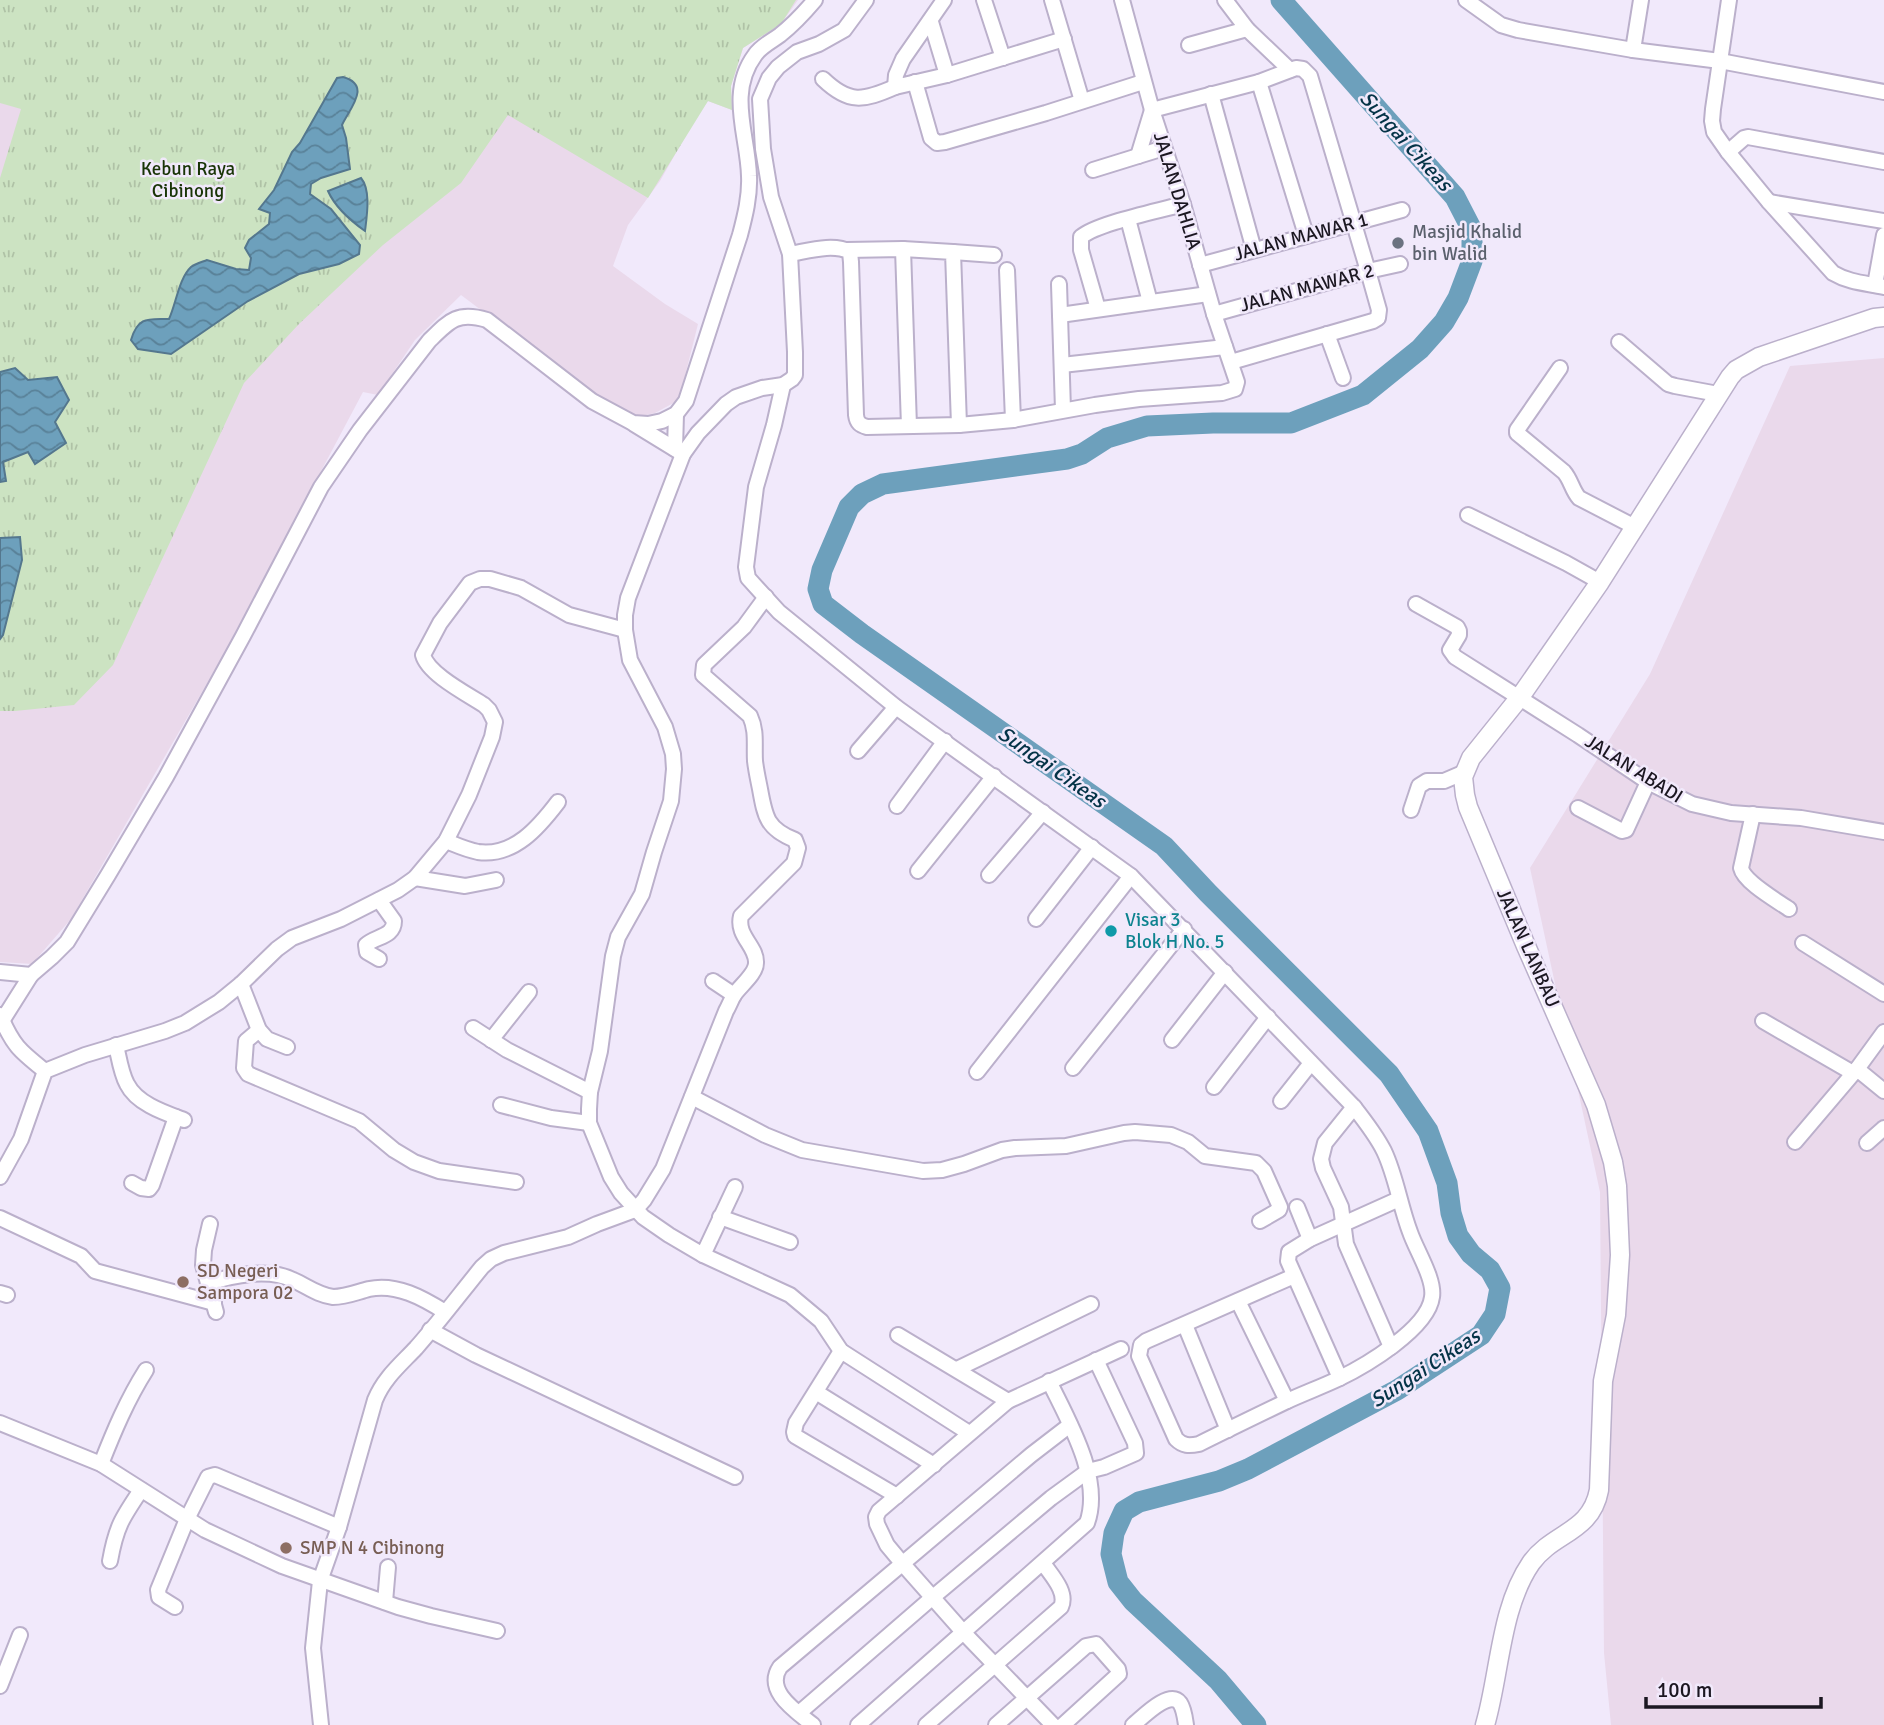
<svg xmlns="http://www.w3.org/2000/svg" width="1884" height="1725" font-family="Signika,sans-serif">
  <defs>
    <pattern id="park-tufts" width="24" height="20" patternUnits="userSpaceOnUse" patternTransform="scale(1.75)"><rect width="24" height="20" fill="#cce3c2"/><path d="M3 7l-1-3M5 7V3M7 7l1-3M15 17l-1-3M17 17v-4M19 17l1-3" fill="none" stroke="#afc2a6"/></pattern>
    <pattern id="water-waves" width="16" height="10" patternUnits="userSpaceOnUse" patternTransform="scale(1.75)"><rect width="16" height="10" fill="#6da0bc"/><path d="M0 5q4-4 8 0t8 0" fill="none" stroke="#598198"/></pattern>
  </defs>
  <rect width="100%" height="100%" fill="#f1e9fb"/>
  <!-- industrial -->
  <g fill="#ead9eb">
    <path d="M 0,0 L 798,0 L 781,24 L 743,48 L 731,86 L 732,110 L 708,101 L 697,116 L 660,181 L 628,225 L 613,266 L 665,304 L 698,324 L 679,400 L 655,413 L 633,418 L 613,409 L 461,295 L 415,340 L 378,395 L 363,392 L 224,654 L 71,919 L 32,964 L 0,962 Z"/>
    <path d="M 1884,358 L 1884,1725 L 1611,1725 L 1604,1653 L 1600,1192 L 1530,868 L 1650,674 L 1790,366 Z"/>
  </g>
  <!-- park -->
  <path fill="url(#park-tufts)" d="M 0,0 L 796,0 L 781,24 L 743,48 L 731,86 L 732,110 L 708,101 L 648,198 L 508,115 L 461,183 L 383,245 L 299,324 L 244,383 L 113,665 L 74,705 L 15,711 L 0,711 L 0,178 L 21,109 L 0,103 Z"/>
  <!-- water -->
  <g fill="url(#water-waves)" stroke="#54778e" stroke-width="2">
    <path d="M 343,77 C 372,85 350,108 342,125 L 346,138 L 350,169 L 321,178 L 311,184 L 310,194 L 331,209 L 360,245 L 359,254 L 339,264 L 299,274 L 248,301 L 171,354 L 138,349 L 131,340 C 138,316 148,319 169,319 C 176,304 179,278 191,267 C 195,264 202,262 207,260 L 236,269 L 249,270 L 251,258 L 245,248 L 249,240 L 269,224 L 270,213 L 259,209 L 274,190 L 292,152 L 300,143 L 337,78 Z"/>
    <path d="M 361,178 C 371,190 367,215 365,231 C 351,221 335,207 328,191 Z"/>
    <path d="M 15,368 L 28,380 L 57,377 L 69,400 L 55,422 L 66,443 L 35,464 L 28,452 L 3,462 L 6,481 L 0,482 L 0,372 Z"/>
    <path d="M 20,537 L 22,560 L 3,635 L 0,639 L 0,538 Z"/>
  </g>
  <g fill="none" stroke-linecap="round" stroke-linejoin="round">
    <!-- river -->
    <path stroke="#6da0bc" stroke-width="21" d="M 1256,1725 L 1218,1680 L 1133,1601 L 1118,1582 L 1111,1554 L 1114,1533 L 1124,1511 L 1139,1502 L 1219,1481 L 1248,1469 L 1397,1390 L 1481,1335 L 1495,1314 L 1500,1288 L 1490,1270 L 1471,1254 L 1458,1236 L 1451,1213 L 1447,1183 L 1428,1131 L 1389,1074 L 1208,893 L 1164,846 L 862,634 L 823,604 L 818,589 L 822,570 L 849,507 L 862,494 L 883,484 L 1067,459 L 1082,454 L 1107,438 L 1147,426 L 1213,423 L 1291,423 L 1363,395 L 1420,349 L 1444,322 L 1458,298 L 1472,261 L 1472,230 L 1455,197 L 1281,0"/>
    <!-- minor casing -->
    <g stroke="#bbb0cb" stroke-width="18">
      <g id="minor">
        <path d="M 866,0 L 844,30 L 819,44 L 797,52 L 778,67 L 769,78 L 760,99 L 763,149 L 771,197 L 790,254 L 795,352 L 795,375 L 792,379 L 783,385 L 762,388 L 736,397 L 726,404 L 698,433 L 683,454 L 628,598 L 625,615 L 625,630 L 630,660 L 665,727 L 673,754 L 674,769 L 671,801 L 654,852 L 642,894 L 618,937 L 613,956 L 600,1051 L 590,1092 L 589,1109 L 589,1123 L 598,1145 L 611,1177 L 621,1193 L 643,1217 L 669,1235 L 703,1255 L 790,1295 L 821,1321 L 841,1351 L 969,1433"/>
        <path d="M 944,0 L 903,59 L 896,75 L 895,87 L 947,75 L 1064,39"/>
        <path d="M 984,0 L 1003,58"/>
        <path d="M 1052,0 L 1082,101"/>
        <path d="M 1225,0 L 1247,29 L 1290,70"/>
        <path d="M 1466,0 L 1501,25 L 1518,30 L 1633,50 L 1720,61 L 1884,92"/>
        <path d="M 1729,0 L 1713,109 L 1712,121 L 1714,132 L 1728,152 L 1769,202 L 1833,273 C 1850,283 1866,283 1884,287"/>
        <path d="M 931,22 L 947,75"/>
        <path d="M 1189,45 L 1247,29"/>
        <path d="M 1633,50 L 1641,0"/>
        <path d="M 823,79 C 849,104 863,101 895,87"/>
        <path d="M 915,82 L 931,138 L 937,143 L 945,142 L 1046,113 L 1143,82"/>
        <path d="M 1259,82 L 1306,235"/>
        <path d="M 1211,94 L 1254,250"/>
        <path d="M 1728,152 L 1744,138 L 1748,137 L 1884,162"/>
        <path d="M 1138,156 L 1152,110 L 1259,82 L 1296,68 L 1303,69 L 1310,76 L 1368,271 L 1379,310 L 1378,318 L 1373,321 L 1231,362"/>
        <path d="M 1093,170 L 1164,148"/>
        <path d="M 1769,202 L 1884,221"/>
        <path d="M 1128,219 L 1150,302"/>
        <path d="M 903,249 L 909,426"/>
        <path d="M 847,250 L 903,249 L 953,252 L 959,425"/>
        <path d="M 953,252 L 994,255"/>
        <path d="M 790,254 C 808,251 833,243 850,252 L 851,262 L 856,415 C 857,423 860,425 867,427 L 959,425 L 1013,420 L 1095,405 L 1139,399 L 1222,393 L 1235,389 L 1237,382 L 1214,314 L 1183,204 L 1152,110 L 1122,0"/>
        <path d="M 1200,265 L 1402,210"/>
        <path d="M 1007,270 L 1013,420"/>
        <path d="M 1059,284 L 1063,410"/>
        <path d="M 1875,285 L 1884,235"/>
        <path d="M 1098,309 L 1081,250 L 1081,237 C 1098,223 1159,211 1183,204"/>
        <path d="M 1214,314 L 1368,271 L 1400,264"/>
        <path d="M 1060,315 L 1208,294"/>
        <path d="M 1327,334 L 1343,378"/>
        <path d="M 1619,342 L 1668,384 L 1675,386 L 1718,394"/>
        <path d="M 1062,365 L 1225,347"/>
        <path d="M 1560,368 L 1517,430 L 1517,433 L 1564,472 C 1571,480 1572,490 1579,498 L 1635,527"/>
        <path d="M 783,385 L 774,425 L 756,487 L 746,567 L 748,578 L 779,612 L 896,707 L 1131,876 L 1354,1107 C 1365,1121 1376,1135 1384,1151 C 1396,1176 1400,1206 1410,1232 C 1416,1250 1435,1279 1432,1297 C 1428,1329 1365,1366 1338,1379 C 1321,1387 1302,1394 1285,1402 C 1256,1416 1227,1430 1199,1444 C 1189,1446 1183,1446 1176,1439 L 1139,1356 L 1141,1345 L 1146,1341 L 1294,1276"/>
        <path d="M 634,424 L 683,454"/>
        <path d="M 675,449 L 676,414"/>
        <path d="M 1468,515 L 1566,563 L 1600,582"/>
        <path d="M 1416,604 L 1457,627 L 1459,631 L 1459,635 L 1450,650 L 1455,657 L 1578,735 L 1648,782 L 1692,804 L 1731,813 L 1801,818 L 1884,832"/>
        <path d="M 858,751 L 896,707"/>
        <path d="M 897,806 L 945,741"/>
        <path d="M 1578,808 L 1622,831 L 1626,830 L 1648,782"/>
        <path d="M 1411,810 L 1419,786 L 1427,781 L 1444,781 L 1465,772"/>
        <path d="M 1753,814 L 1741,868 C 1744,882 1776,900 1789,909"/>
        <path d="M 446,841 C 456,845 467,850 478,852 C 514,857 539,827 558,802"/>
        <path d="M 918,871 L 994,776"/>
        <path d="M 989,875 L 1043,812"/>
        <path d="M 415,878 L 465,886 L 496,880"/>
        <path d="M 379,900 L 394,921 C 394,937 376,936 366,945 L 367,952 L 379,959"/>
        <path d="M 1036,919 L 1092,847"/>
        <path d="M 1803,943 L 1884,994"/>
        <path d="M 0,972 L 31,975 L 52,957 L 67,942 L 108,875 L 166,777 L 243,636 L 321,487 L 360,430 L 429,341 C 449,321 457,311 487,320 L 592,401 L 633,423 L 648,424 L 662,421 L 676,414 L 686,401 L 740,235 C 745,216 750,196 749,176 C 748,135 727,93 755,55 C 761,46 772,41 780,35 C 794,24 804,13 815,0"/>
        <path d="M 713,981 L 734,995"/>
        <path d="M 241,984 L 259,1030 L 267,1039 L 287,1047"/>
        <path d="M 0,1015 C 13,1046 20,1051 45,1071"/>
        <path d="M 2,1021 L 31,975"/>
        <path d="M 1763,1021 L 1853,1073"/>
        <path d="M 473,1028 L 507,1050 L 590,1092"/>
        <path d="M 259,1030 L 246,1041 L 244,1068 L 248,1074 L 359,1121 L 394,1150 L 414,1162 L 439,1171 L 516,1182"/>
        <path d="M 491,1040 L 529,992"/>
        <path d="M 1172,1040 L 1225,972"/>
        <path d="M 116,1045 C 119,1058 121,1073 127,1084 C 137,1104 165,1113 184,1120"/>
        <path d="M 1073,1068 L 1184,929"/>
        <path d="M 1857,1069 L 1884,1091"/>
        <path d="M 977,1072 L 1131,876"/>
        <path d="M 1214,1087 L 1268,1017"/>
        <path d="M 692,1097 L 765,1135 L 802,1150 L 923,1171 L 942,1170 L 964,1164 L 1002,1150 L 1015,1148 L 1066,1146 L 1124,1133 L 1135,1132 L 1171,1135 L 1188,1142 L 1205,1156 L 1256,1163 L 1264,1171 L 1280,1207 L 1279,1210 L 1260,1221"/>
        <path d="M 1281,1101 L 1311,1063"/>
        <path d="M 501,1105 L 551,1118 L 589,1123"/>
        <path d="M 1354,1107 L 1325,1143 L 1321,1159 L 1323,1168 L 1341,1207 L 1346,1244 L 1391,1347"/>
        <path d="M 1795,1142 L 1857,1069 L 1884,1032"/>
        <path d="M 1867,1143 L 1884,1128"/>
        <path d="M 0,1177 L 21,1139 L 45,1071 L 85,1055 L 165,1031 L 185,1023 L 219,1002 L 241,984 L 277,949 L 292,938 L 341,919 L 398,890 L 415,878 L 446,841 L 469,795 L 492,737 L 495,722 L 489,710 L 484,705 C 467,694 428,674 423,655 L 440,623 L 470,583 L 480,579 L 490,579 L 521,588 L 569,615 L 625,630"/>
        <path d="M 132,1183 L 141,1188 L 149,1189 L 152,1185 L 176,1117"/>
        <path d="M 1297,1207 L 1310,1239"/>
        <path d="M 720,1217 L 790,1242"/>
        <path d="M 0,1218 L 81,1256 L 95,1271 L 214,1303"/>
        <path d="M 210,1224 L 204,1250 L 203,1265 L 216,1312"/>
        <path d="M 703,1255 L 735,1187"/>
        <path d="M 209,1283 C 233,1275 269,1268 293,1280 C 307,1286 317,1295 333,1297 C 346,1297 357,1292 369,1289 C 396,1283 423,1298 445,1312"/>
        <path d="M 0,1293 L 7,1295"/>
        <path d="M 1238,1301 L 1287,1401"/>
        <path d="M 1185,1325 L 1228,1430"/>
        <path d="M 430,1330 L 476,1355 L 735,1477"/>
        <path d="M 898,1335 L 1008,1401"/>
        <path d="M 841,1351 L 796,1423 L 794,1432 L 795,1436 L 897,1496"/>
        <path d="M 957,1369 L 1091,1304"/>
        <path d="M 1340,1378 L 1288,1261 L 1289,1252 L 1310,1239 L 1399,1199"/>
        <path d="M 816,1392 L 934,1465"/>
        <path d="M 0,1423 L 101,1464 L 205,1530 L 282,1566 L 398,1607 L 431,1616 L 497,1631"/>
        <path d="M 101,1464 C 114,1431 127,1400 146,1370"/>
        <path d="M 110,1561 C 116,1527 122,1518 141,1490"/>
        <path d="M 385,1602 L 388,1567"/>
        <path d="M 175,1607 L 159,1597 L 158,1590 L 187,1519 L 208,1477 L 215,1475 L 339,1527"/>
        <path d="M 0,1686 L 20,1635"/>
        <path d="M 799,1713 L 933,1597 L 1051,1498 L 1088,1471 L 1104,1467 L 1136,1453 L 1135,1443 L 1096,1360"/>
        <path d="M 321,1725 L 313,1648 L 320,1581 L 339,1527 L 375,1400 C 384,1378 400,1365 416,1348 C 439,1322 460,1294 482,1267 L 491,1259 L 504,1253 L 568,1237 L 597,1224 L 635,1210 L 644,1200 L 663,1169 L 726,1011 C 729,1006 731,1000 734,995 C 740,986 756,974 756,963 C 757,946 736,936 741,916 L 794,863 L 798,848 L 795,840 C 767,829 765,817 760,789 C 758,779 756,770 755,761 C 754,745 757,731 750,716 L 703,675 L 704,665 L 744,627 L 766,597"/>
        <path d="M 813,1725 C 796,1711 764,1691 780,1667 L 1031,1455 L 1070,1425"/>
        <path d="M 858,1725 L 1087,1523 C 1103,1479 1068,1420 1049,1381"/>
        <path d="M 926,1725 L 1061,1607 C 1068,1592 1051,1575 1043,1563"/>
        <path d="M 996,1725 L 1086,1646 L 1096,1644 L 1118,1669 L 1119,1674 L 1063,1725"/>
        <path d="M 1053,1725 L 964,1633 L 902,1563 L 887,1545 L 877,1524 L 876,1517 L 879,1511 L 1008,1401 L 1121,1349"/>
        <path d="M 1133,1725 C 1142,1718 1169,1689 1180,1703 C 1184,1709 1185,1718 1186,1725"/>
      </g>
    </g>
    <!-- tertiary casing -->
    <g stroke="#bbb0cb" stroke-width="21">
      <path id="tertiary" d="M 1485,1725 C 1500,1674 1500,1608 1531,1563 C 1553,1532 1591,1533 1599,1490 L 1603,1381 L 1616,1315 L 1620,1255 L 1617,1186 L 1613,1162 L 1596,1105 L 1526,946 L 1468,807 L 1465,795 L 1463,777 L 1471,758 L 1520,697 L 1600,582 L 1730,377 L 1736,370 L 1759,357 L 1874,318 L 1884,317"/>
    </g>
    <!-- minor -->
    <use href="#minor" stroke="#fff" stroke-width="14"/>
    <!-- tertiary -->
    <use href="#tertiary" stroke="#fff" stroke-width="18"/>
  </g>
  <!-- markers -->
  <circle fill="#6b7280" stroke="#f1e9fb" stroke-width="2.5" cx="1398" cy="243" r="7"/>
  <circle fill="#0f9aa8" stroke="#f1e9fb" stroke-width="2.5" cx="1111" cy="931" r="7"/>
  <g fill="#8d6e63" stroke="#f1e9fb" stroke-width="2.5">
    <circle cx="183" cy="1282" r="7"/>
    <circle cx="286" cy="1548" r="7"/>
  </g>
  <g text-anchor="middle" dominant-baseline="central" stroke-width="5" stroke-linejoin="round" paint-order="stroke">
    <!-- park labels -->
    <g font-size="19" fill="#193507" stroke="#f1e9fb">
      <text x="188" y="169">Kebun Raya<tspan x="188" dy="22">Cibinong</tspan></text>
    </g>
    <!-- street labels -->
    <g font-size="19" fill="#1b1721" stroke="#f1e9fb">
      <text transform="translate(1177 191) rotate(73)">JALAN DAHLIA</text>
      <text transform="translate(1301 237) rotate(-15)">JALAN MAWAR 1</text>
      <text transform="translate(1307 288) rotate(-15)">JALAN MAWAR 2</text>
      <text transform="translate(1634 769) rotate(32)">JALAN ABADI</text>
      <text transform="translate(1528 948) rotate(66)">JALAN LANBAU</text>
    </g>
    <!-- worship labels -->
    <g font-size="19" fill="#5b616d" stroke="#f1e9fb" text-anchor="start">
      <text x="1412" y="232">Masjid Khalid<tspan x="1412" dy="22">bin Walid</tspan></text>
    </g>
    <!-- culture labels -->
    <g font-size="19" fill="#0d838f" stroke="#f1e9fb" text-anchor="start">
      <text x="1125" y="920">Visar 3<tspan x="1125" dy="22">Blok H No. 5</tspan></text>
    </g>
    <!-- education labels -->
    <g font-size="19" fill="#785e54" stroke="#f1e9fb" text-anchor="start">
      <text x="197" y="1271">SD Negeri<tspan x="197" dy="22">Sampora 02</tspan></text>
      <text x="300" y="1548">SMP N 4 Cibinong</text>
    </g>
    <!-- water labels -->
    <g font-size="21" font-style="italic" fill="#043347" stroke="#f1e9fb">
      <text transform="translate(1406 141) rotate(48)">Sungai Cikeas</text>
      <text transform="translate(1052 767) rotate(35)">Sungai Cikeas</text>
      <text transform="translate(1425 1368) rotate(-33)">Sungai Cikeas</text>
    </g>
  </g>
  <!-- scale -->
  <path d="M1646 1697v10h175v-10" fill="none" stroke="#1b1721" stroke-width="3.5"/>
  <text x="1657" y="1697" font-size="21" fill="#1b1721" stroke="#f1e9fb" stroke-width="5" paint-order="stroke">100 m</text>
</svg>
